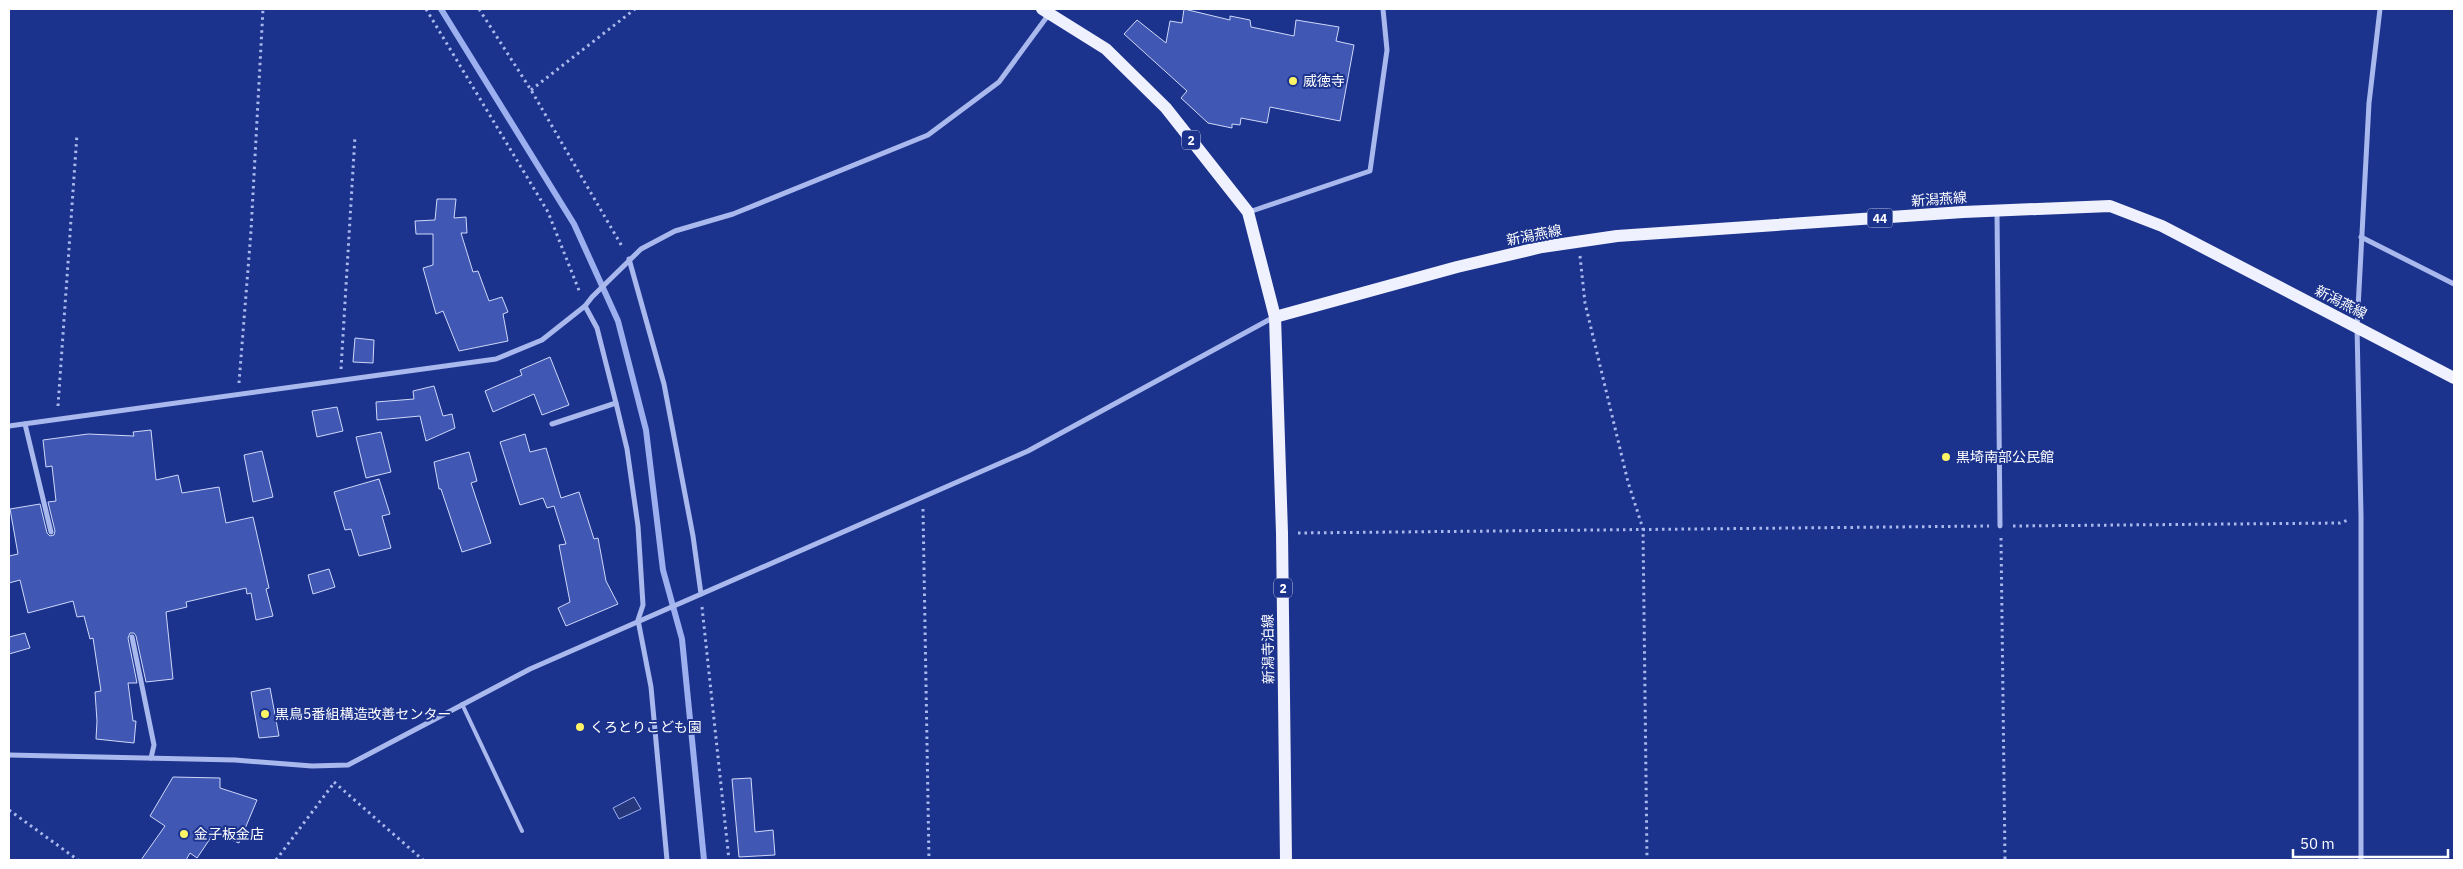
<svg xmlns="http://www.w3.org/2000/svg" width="2463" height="869" font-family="'IBM Plex Sans','Noto Sans JP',sans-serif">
  <rect width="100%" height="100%" fill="#1c338d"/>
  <!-- water -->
  <path fill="#26377b" stroke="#9cafef" d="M 634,797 L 641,809 L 619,819 L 613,808 Z"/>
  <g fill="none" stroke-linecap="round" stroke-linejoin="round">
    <!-- stream -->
    <path stroke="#9cafef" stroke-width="6" d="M 441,9 L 574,224 L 618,321 L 646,430 L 663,570 L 682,639 L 704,860"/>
  </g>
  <!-- building -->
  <g fill="#4058b3" stroke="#ced8fa">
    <path d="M 1184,9 L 1230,20 L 1230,16 L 1250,20 L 1251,27 L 1294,36 L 1296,20 L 1339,27 L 1336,41 L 1354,45 L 1340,121 L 1270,107 L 1267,123 L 1241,118 L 1240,125 L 1232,124 L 1232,128 L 1208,123 L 1181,98 L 1187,91 L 1124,34 L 1137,20 L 1166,43 L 1170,21 L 1182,23 Z"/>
    <path d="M 437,199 L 456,199 L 454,218 L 466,217 L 467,233 L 461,233 L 473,272 L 478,271 L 489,301 L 502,297 L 508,312 L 503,314 L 508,341 L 459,351 L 443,311 L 436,314 L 423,268 L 433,265 L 433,234 L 416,234 L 415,221 L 435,220 Z"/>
    <path d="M 355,338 L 374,340 L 373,363 L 353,362 Z"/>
    <path d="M 550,357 L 569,405 L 542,415 L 534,394 L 493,412 L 485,391 L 522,375 L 520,370 Z"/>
    <path d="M 434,386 L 443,416 L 452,414 L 455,428 L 426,441 L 420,416 L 377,420 L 376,402 L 414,399 L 413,391 Z"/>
    <path d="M 337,407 L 343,431 L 317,437 L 312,411 Z"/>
    <path d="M 151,430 L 156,480 L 178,475 L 182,493 L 219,487 L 226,523 L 253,517 L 269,588 L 266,589 L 273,616 L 256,620 L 251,593 L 247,594 L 246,588 L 186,602 L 187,607 L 166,612 L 173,679 L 146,682 L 136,636 L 134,633 L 130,633 L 128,638 L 137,683 L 128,683 L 133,721 L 136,721 L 134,743 L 96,739 L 97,721 L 95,692 L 101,691 L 93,638 L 90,639 L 84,616 L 77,617 L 73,601 L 28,613 L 20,580 L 9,583 L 9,556 L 18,554 L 10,509 L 40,504 L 47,533 L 50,536 L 54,535 L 55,531 L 48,502 L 56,501 L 52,466 L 46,467 L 43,440 L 88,434 L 134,436 L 133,432 Z"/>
    <path d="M 381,432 L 391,472 L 366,478 L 356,437 Z"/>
    <path d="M 525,434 L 530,452 L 546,448 L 561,498 L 579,492 L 594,539 L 598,538 L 606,581 L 618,604 L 566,626 L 558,608 L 570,602 L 559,545 L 566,544 L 554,506 L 547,508 L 543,498 L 520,505 L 500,442 Z"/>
    <path d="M 262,451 L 273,497 L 253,502 L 244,455 Z"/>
    <path d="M 469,452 L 477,481 L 471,483 L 491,543 L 462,552 L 441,489 L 439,489 L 434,462 Z"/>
    <path d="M 379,479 L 390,514 L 382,516 L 391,548 L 359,556 L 351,529 L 345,530 L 334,492 Z"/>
    <path d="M 329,569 L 335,587 L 313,594 L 308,575 Z"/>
    <path d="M 25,633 L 30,648 L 9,654 L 9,637 Z"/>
    <path d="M 270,688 L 279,736 L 259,738 L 251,692 Z"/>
    <path d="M 173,777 L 220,778 L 220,788 L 257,800 L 239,843 L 214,833 L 197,858 L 190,853 L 186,860 L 141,860 L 165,826 L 150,816 Z"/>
    <path d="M 751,778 L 755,832 L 773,830 L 775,855 L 739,857 L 732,779 Z"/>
  </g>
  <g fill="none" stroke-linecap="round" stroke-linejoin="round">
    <!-- path -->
    <g stroke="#a9b8ed" stroke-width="3" stroke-dasharray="2.5 4" stroke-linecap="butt">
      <path d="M 426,9 L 548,212 L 580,293"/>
      <path d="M 479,9 L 531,90 L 623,248"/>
      <path d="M 531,90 L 635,9"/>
      <path d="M 1580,256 L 1585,303 L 1628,482 L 1643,529 L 1647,860"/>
      <path d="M 341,369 L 355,136"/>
      <path d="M 239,383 L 251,231 L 263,9"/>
      <path d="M 58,406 L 77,134"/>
      <path d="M 923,509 L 929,860"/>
      <path d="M 2013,526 L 2340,523 L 2348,520"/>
      <path d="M 1298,533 L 1989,526"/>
      <path d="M 2001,538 L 2005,860"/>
      <path d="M 702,607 L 729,860"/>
      <path d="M 334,782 L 423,860"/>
      <path d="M 9,810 L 78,860"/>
      <path d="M 276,860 L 334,783"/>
    </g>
    <!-- lane -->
    <path stroke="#a9b8ed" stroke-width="4" d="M 462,704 L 522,831"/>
    <!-- street -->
    <g stroke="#a9b8ed" stroke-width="5">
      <path d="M 1997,211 L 2000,526"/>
      <path d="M 1249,212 L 1370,171 L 1387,50 L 1383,9"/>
      <path d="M 2361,237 L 2454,284"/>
      <path d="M 629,259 L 664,384 L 693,536 L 701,594"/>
      <path d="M 616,403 L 627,449 L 638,526 L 643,605 L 638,620 L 651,687 L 667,860"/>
      <path d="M 25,424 L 51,532"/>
      <path d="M 552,424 L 616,403 L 597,328 L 585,306"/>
      <path d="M 9,426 L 496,359 L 542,340 L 585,306 L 592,297 L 641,249 L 675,231 L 733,214 L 928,135 L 999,82 L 1049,14"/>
      <path d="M 132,637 L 154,745 L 151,758"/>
      <path d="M 9,755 L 235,760 L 312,766 L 348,765 L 530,669 L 1028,451 L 1274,317"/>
      <path d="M 2361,860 L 2361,515 L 2357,327 L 2369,103 L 2380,9"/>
    </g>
    <!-- primary -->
    <g stroke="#eff1ff" stroke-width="12">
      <path d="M 1042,9 L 1106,49 L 1166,108 L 1248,212 L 1275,317 L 1282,533 L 1286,860"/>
      <path d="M 1275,317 L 1457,267 L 1542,247 L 1617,236 L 1963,212 L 2110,206 L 2162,226 L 2454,378"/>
    </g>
  </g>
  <!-- markers -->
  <g fill="#fef566" stroke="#1c338d" stroke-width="2">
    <circle cx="1293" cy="81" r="5"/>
    <circle cx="1946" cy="457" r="5"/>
    <circle cx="265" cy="714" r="5"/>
    <circle cx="580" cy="727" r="5"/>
    <circle cx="184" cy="834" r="5"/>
  </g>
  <g text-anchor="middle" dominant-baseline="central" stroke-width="4" stroke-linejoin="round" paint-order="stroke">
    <!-- shield labels -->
    <g fill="#1c338d" stroke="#bbc2dd" stroke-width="1">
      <rect x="1182" y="130.5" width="18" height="19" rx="4"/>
      <rect x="1867.5" y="208.5" width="25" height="19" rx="4"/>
      <rect x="1274" y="578.5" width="18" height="19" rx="4"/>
    </g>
    <g font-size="12" font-weight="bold" fill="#fff">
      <text x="1191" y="140">2</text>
      <text x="1880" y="218">44</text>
      <text x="1283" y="588">2</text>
    </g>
    <!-- poi labels -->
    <g font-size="14" fill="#fff" stroke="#1c338d" text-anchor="start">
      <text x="1303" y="81">威徳寺</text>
      <text x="1956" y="457">黒埼南部公民館</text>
      <text x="275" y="714">黒鳥5番組構造改善センター</text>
      <text x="590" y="727">くろとりこども園</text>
      <text x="194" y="834">金子板金店</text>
    </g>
    <!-- street labels -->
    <g font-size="14" fill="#fff" stroke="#1c338d">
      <text transform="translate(1939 199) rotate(-4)">新潟燕線</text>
      <text transform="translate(1534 235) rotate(-11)">新潟燕線</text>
      <text transform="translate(2341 302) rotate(27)">新潟燕線</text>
      <text transform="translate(1268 649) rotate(-91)">新潟寺泊線</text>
    </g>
  </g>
  <!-- border -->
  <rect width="2463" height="869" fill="none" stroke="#ffffff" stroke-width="20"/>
  <!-- scale -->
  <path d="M2293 849v8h155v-8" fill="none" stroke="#ffffff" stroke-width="2.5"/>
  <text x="2300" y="849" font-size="15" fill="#ffffff" stroke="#1c338d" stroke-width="4" paint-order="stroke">50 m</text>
</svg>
